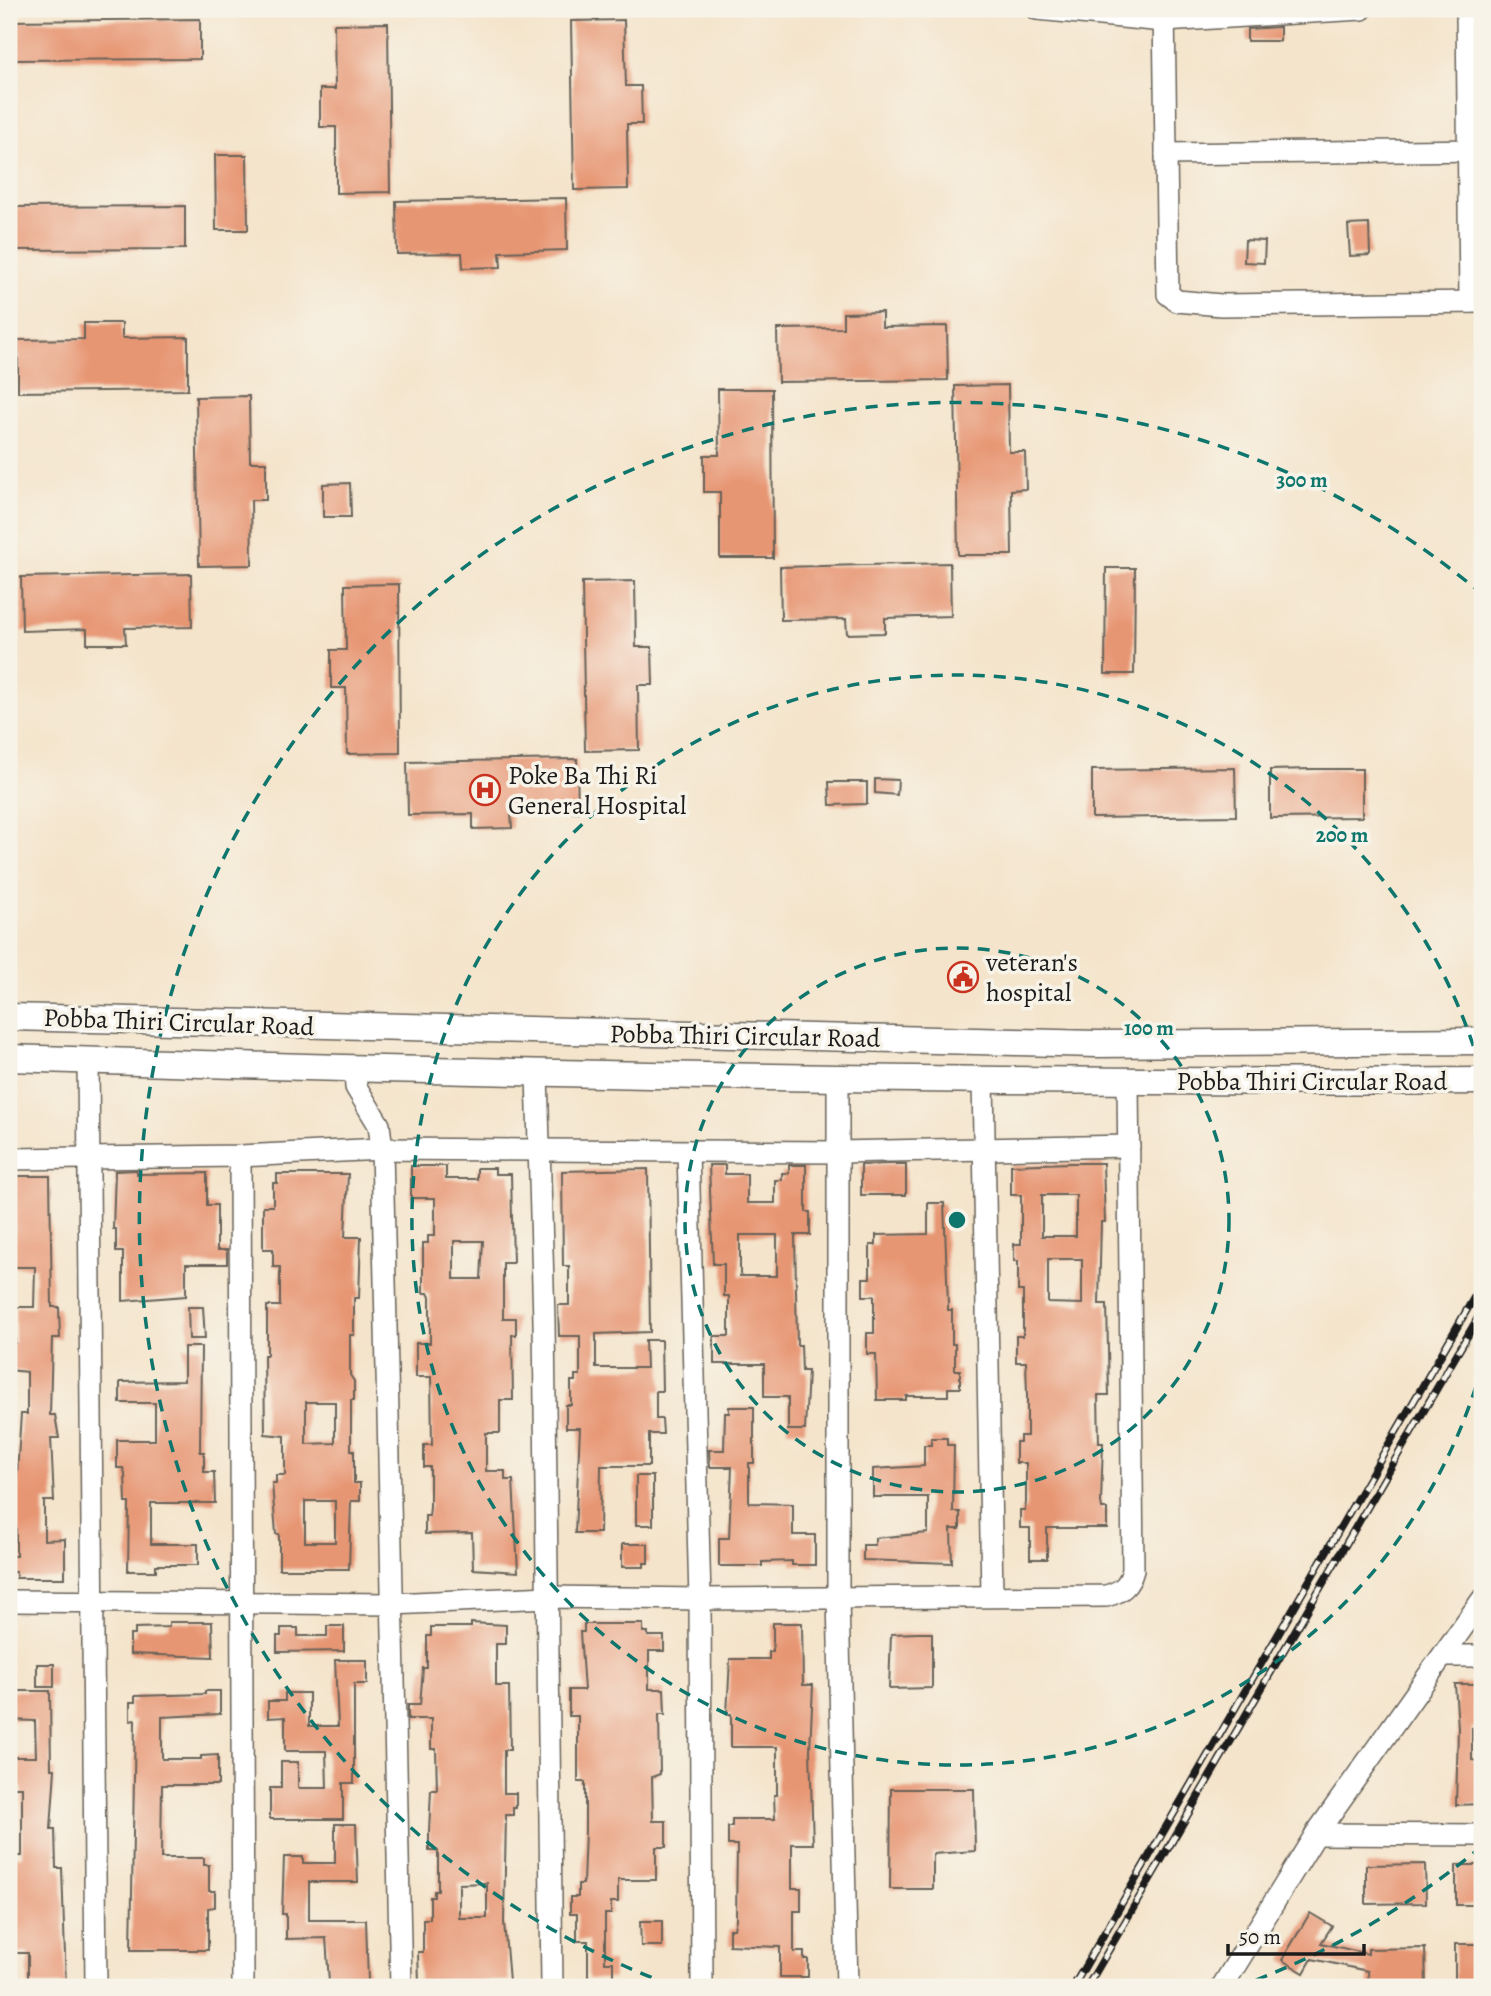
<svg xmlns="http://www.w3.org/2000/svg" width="1491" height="1996" font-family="Alegreya,serif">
  <rect width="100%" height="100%" fill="#f7f3e8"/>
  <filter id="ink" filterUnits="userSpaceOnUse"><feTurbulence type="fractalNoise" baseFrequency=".0143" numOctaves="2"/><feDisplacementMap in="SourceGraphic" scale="14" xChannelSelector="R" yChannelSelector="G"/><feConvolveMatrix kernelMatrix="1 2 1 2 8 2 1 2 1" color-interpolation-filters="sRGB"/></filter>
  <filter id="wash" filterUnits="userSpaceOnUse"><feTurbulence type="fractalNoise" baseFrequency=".00686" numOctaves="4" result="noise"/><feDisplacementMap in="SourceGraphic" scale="28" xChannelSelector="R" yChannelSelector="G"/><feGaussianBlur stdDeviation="1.57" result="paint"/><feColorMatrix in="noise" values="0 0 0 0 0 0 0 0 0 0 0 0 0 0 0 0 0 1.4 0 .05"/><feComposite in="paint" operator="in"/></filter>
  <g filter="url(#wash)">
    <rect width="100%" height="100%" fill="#f4e4cb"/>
    <g id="blocks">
      <!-- building -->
      <g fill="#e79673" fill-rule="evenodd">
        <path d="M 200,19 L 200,59 L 9,60 L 9,21 Z"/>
        <path d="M 624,20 L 626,86 L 641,86 L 642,124 L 627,124 L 628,189 L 574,190 L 571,21 Z"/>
        <path d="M 388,23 L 390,192 L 336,193 L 336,127 L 320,127 L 320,89 L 335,89 L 334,24 Z"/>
        <path d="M 1280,27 L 1280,41 L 1247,41 L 1247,29 Z"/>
        <path d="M 215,155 L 247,155 L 248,230 L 216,230 Z"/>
        <path d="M 566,198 L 567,250 L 500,252 L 501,267 L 463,268 L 462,253 L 397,254 L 396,201 Z"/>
        <path d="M 185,206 L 185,249 L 9,250 L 9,207 Z"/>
        <path d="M 1369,224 L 1370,255 L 1350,256 L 1348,225 Z"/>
        <path d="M 1245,240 L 1265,241 L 1264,263 L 1244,262 Z"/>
        <path d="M 882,312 L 882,327 L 947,326 L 948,380 L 778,382 L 777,329 L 843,328 L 843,313 Z"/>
        <path d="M 84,323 L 122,323 L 122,338 L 188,337 L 188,390 L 18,392 L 18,340 L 84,339 Z"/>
        <path d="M 1008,385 L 1009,452 L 1025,452 L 1026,489 L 1011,490 L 1012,555 L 958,555 L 955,386 Z"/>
        <path d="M 718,389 L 772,389 L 773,558 L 720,558 L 720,492 L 704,492 L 704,455 L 719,455 Z"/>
        <path d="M 249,396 L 250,462 L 266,462 L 266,500 L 251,500 L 252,565 L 199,566 L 196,397 Z"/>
        <path d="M 350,483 L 351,517 L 323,517 L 323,484 Z"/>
        <path d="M 950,563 L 951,616 L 885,618 L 885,633 L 847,634 L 846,619 L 781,620 L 780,567 Z"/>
        <path d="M 1106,568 L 1135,568 L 1134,674 L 1105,674 Z"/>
        <path d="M 191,574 L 192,627 L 125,628 L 126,644 L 87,644 L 87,629 L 22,631 L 21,577 Z"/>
        <path d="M 635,581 L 636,647 L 652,647 L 653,685 L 638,685 L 639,750 L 585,751 L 582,582 Z"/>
        <path d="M 399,584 L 400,753 L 347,754 L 346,688 L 331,688 L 331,650 L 346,650 L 345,585 Z"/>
        <path d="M 577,759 L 578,812 L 511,813 L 512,828 L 473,829 L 473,814 L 408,815 L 407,762 Z"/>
        <path d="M 1235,768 L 1236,816 L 1092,818 L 1092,770 Z"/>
        <path d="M 1312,769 L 1362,769 L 1362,817 L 1270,818 L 1270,770 Z"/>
        <path d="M 875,779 L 898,780 L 897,795 L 875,793 Z"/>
        <path d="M 829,782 L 867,782 L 867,804 L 830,805 Z"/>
        <path d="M 1071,1163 L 1103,1163 L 1105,1222 L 1101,1222 L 1099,1304 L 1107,1304 L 1109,1395 L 1098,1395 L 1099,1443 L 1103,1443 L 1101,1502 L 1102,1509 L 1107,1509 L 1107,1528 L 1047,1528 L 1047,1559 L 1030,1559 L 1030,1528 L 1020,1528 L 1020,1510 L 1025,1510 L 1026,1502 L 1026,1463 L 1016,1463 L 1016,1442 L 1020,1442 L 1020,1436 L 1027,1436 L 1027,1395 L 1026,1362 L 1016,1362 L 1016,1336 L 1023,1336 L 1023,1291 L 1018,1291 L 1018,1261 L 1014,1261 L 1014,1244 L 1021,1244 L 1021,1195 L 1011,1195 L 1011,1165 ZM 1042,1195 L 1076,1195 L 1076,1236 L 1042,1236 ZM 1048,1259 L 1082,1259 L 1082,1304 L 1048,1303 Z"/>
        <path d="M 889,1164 L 906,1164 L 906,1195 L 861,1195 L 861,1165 Z"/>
        <path d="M 709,1165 L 725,1165 L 725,1174 L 747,1174 L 747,1203 L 775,1203 L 775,1180 L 782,1180 L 782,1173 L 789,1173 L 789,1165 L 806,1165 L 806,1212 L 810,1212 L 810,1235 L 795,1235 L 797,1345 L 801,1345 L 802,1371 L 808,1371 L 805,1430 L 788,1430 L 788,1397 L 764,1397 L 764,1364 L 714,1364 L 714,1336 L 729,1336 L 729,1296 L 724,1296 L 724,1264 L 713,1264 ZM 740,1235 L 777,1235 L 777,1276 L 740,1276 Z"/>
        <path d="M 411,1166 L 446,1166 L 446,1179 L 477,1179 L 477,1168 L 495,1168 L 495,1174 L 511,1174 L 513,1263 L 503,1263 L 503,1318 L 516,1318 L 516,1335 L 512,1335 L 513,1400 L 500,1400 L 500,1433 L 486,1433 L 486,1471 L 505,1471 L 505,1480 L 513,1480 L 518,1572 L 473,1569 L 472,1533 L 425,1534 L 425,1516 L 429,1516 L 430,1507 L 430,1467 L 424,1467 L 424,1445 L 432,1445 L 431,1377 L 416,1377 L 416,1343 L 430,1343 L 430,1297 L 428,1293 L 423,1293 L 423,1243 L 428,1243 L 428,1236 L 435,1236 L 435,1198 L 411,1198 ZM 454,1241 L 483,1241 L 481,1279 L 454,1279 Z"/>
        <path d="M 648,1169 L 650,1332 L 596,1334 L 596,1368 L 646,1368 L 645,1340 L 661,1340 L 662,1391 L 656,1391 L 656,1419 L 662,1419 L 663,1434 L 649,1434 L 649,1466 L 601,1466 L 600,1533 L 575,1533 L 580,1428 L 566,1428 L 566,1405 L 571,1405 L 571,1381 L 575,1381 L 575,1375 L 580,1375 L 580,1336 L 559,1336 L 558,1305 L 569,1305 L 569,1266 L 563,1266 L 562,1171 Z"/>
        <path d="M 137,1170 L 137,1174 L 207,1173 L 207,1205 L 217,1205 L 217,1250 L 227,1250 L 227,1264 L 186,1264 L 186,1296 L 123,1301 L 123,1252 L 116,1252 L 116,1229 L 113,1229 L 115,1171 Z"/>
        <path d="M 277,1174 L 348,1174 L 345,1237 L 361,1237 L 359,1298 L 354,1298 L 354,1335 L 350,1335 L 350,1375 L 354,1381 L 354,1400 L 351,1400 L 351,1450 L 354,1450 L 354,1483 L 360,1483 L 360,1501 L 351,1501 L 349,1569 L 279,1569 L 279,1534 L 276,1534 L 272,1483 L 276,1483 L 276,1475 L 285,1475 L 285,1436 L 265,1434 L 264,1355 L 267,1355 L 267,1306 L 280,1306 L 280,1267 L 273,1267 L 273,1249 L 263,1249 L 263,1206 L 273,1206 L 273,1183 L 277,1183 ZM 306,1402 L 335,1402 L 335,1443 L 306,1444 ZM 305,1501 L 335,1501 L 335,1542 L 305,1542 Z"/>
        <path d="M 9,1176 L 50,1176 L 52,1307 L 59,1307 L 60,1338 L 52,1338 L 50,1415 L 55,1415 L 59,1438 L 51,1438 L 54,1501 L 44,1501 L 44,1540 L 65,1539 L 65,1578 L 16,1578 L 16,1572 L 9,1572 L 9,1556 L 16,1556 L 16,1527 L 9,1527 L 9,1489 L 16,1489 L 21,1414 L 27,1414 L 27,1372 L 9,1370 L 9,1343 L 15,1343 L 15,1307 L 34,1307 L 35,1267 L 9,1267 L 9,1239 L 14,1239 L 14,1191 L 9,1191 Z"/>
        <path d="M 928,1203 L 944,1203 L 948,1304 L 948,1310 L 952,1310 L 952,1344 L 955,1344 L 955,1370 L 960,1370 L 960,1388 L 948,1388 L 948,1396 L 906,1396 L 906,1400 L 877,1400 L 876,1354 L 867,1354 L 867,1333 L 874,1333 L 874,1296 L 863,1296 L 863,1278 L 870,1278 L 870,1245 L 876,1245 L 876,1235 L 928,1234 Z"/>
        <path d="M 188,1307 L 203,1307 L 205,1339 L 189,1339 Z"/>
        <path d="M 184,1347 L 201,1347 L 200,1452 L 204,1452 L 204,1472 L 214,1472 L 215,1503 L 151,1503 L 151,1544 L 198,1544 L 198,1565 L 156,1565 L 156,1571 L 128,1571 L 129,1503 L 126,1503 L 125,1473 L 123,1468 L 117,1468 L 117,1440 L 155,1440 L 155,1403 L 120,1403 L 120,1382 L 184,1381 Z"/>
        <path d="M 729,1407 L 754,1407 L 754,1463 L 749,1463 L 749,1503 L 793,1504 L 793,1535 L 815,1535 L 815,1565 L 792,1565 L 792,1561 L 762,1562 L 762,1566 L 719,1566 L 719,1538 L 729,1538 L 732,1467 L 710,1467 L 709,1450 L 724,1450 L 725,1413 L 729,1413 Z"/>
        <path d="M 931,1438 L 947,1438 L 947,1445 L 954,1445 L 953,1512 L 960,1512 L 960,1529 L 951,1529 L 952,1563 L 863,1560 L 863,1545 L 875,1545 L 875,1538 L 928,1533 L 928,1497 L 873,1497 L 873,1469 L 924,1466 L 924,1445 L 931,1445 Z"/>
        <rect x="636" y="1476" width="17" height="49"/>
        <path d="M 622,1544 L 648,1544 L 648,1563 L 644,1563 L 644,1567 L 622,1567 Z"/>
        <path d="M 169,1622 L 212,1622 L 213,1657 L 130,1654 L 130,1635 L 135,1635 L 135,1628 L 169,1627 Z"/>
        <path d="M 471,1623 L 506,1625 L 506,1644 L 496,1644 L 496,1686 L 509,1686 L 510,1750 L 504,1750 L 504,1793 L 516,1793 L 516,1808 L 513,1808 L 513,1815 L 506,1815 L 504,1922 L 509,1981 L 419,1982 L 418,1952 L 423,1952 L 423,1919 L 430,1919 L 430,1897 L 434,1897 L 434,1891 L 438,1891 L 438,1851 L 429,1851 L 429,1832 L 431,1790 L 437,1790 L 436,1749 L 431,1749 L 431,1719 L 408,1719 L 408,1705 L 420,1705 L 423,1668 L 427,1668 L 427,1636 L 431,1636 L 431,1627 L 471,1627 ZM 487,1883 L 487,1918 L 459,1918 L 459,1884 Z"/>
        <path d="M 773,1623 L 802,1623 L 803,1685 L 813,1685 L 810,1750 L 813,1844 L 792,1844 L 792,1888 L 801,1888 L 801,1911 L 794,1911 L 794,1952 L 804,1952 L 804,1959 L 808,1959 L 808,1977 L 780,1977 L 780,1947 L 729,1945 L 729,1929 L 734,1929 L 736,1919 L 737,1845 L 728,1845 L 728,1827 L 732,1827 L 732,1819 L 775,1819 L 774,1795 L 777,1795 L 777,1747 L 731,1747 L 731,1714 L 727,1714 L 730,1659 L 769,1659 L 769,1652 L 773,1652 Z"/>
        <path d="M 584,1624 L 643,1624 L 643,1632 L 648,1632 L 648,1636 L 664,1636 L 664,1651 L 649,1651 L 649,1689 L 664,1689 L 665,1714 L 659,1714 L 660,1774 L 652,1777 L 653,1821 L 666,1821 L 666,1847 L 656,1847 L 656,1880 L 618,1880 L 618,1902 L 611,1902 L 611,1914 L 605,1914 L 605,1962 L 613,1962 L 613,1979 L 588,1979 L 588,1941 L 577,1941 L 577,1914 L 570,1914 L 570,1897 L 578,1897 L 578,1884 L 583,1884 L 585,1830 L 585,1782 L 578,1782 L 578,1716 L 569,1716 L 569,1690 L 584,1690 L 580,1632 L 584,1632 Z"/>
        <path d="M 327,1626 L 344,1626 L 344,1651 L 277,1652 L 277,1636 L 281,1636 L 281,1628 L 298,1628 L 298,1636 L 327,1636 Z"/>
        <path d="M 918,1633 L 932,1633 L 932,1688 L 889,1689 L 891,1634 Z"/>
        <path d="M 335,1660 L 367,1660 L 367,1684 L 354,1684 L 354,1783 L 343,1783 L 343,1819 L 270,1819 L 270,1788 L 281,1788 L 281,1762 L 298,1762 L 298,1788 L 327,1788 L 326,1751 L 285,1751 L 285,1717 L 268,1718 L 268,1701 L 285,1701 L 285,1693 L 309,1693 L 309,1726 L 338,1726 Z"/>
        <rect x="37" y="1664" width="17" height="23"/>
        <path d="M 1455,1684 L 1482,1684 L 1482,1722 L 1481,1727 L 1472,1728 L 1472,1760 L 1482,1762 L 1481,1804 L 1456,1805 L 1458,1728 Z"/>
        <path d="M 9,1691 L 50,1691 L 51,1769 L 55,1769 L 51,1829 L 55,1829 L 56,1868 L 62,1868 L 66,1985 L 28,1985 L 28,1953 L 9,1953 L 9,1856 L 22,1856 L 22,1787 L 9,1787 L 9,1757 L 36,1757 L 35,1721 L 9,1720 Z"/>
        <path d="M 205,1691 L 220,1691 L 220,1714 L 162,1717 L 162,1759 L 201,1759 L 201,1756 L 218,1755 L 218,1785 L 162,1785 L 161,1858 L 204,1858 L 204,1865 L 209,1865 L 209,1891 L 215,1891 L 215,1907 L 208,1908 L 208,1950 L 131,1950 L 135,1720 L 130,1721 L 130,1702 L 135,1702 L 135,1696 L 205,1694 Z"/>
        <path d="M 891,1789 L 974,1789 L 975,1851 L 933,1854 L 933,1889 L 890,1889 Z"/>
        <path d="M 335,1824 L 356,1824 L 358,1882 L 309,1882 L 309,1920 L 366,1920 L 368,1981 L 329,1982 L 326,1938 L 286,1939 L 286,1914 L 282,1914 L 284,1857 L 303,1857 L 303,1863 L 335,1863 Z"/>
        <path d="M 1425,1864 L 1426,1903 L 1366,1904 L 1366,1865 Z"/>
        <path d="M 1456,1865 L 1481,1865 L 1480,1905 L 1456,1905 Z"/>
        <path d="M 1310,1913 L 1332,1926 L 1321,1943 L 1368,1954 L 1368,1949 L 1425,1948 L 1426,1986 L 1369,1986 L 1368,1971 L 1312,1959 L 1304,1973 L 1282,1960 Z"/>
        <path d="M 640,1921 L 662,1921 L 662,1946 L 641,1946 Z"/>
        <path d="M 1455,1944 L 1477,1944 L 1477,1948 L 1482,1948 L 1480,1987 L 1455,1987 Z"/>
      </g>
    </g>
  </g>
  <g filter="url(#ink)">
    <use href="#blocks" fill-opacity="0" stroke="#686259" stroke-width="2"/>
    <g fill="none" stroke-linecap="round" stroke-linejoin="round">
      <!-- minor casing -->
      <g stroke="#686259" stroke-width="24">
        <g id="minor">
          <path d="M 1037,9 L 1164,21 L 1362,9"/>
          <path d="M 1164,9 L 1168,294 L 1177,301 L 1221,305 L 1482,302"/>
          <path d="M 1467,9 L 1470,302"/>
          <path d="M 1166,154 L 1482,150"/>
          <path d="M 88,1061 L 96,1987"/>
          <path d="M 355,1070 L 356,1087 L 379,1125 L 382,1149 L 401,1987"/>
          <path d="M 537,1073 L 544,1321 L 552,1987"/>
          <path d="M 838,1077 L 838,1598 L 847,1987"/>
          <path d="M 983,1079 L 992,1596"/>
          <path d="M 688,1151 L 700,1599 L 702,1987"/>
          <path d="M 240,1156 L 243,1987"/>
          <path d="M 9,1159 L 240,1156 L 382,1149 L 838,1152 L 1129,1146"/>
          <path d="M 9,1601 L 392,1604 L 548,1597 L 700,1599 L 1106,1596 C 1121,1592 1129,1586 1133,1570 L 1128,1081"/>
          <path d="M 1444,1656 L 1482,1656"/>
          <path d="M 1316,1834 L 1482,1835"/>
          <path d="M 1222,1987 L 1316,1834 L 1482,1600"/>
        </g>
      </g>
      <!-- major casing -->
      <g stroke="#686259" stroke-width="29">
        <g id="major">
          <path d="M 9,1017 L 1097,1044 L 1482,1041"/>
          <path d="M 9,1058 C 500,1074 991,1084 1482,1081"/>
        </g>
      </g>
      <!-- minor -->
      <use href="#minor" stroke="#fff" stroke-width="21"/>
      <!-- major -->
      <use href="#major" stroke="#fff" stroke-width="26"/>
      <!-- rail casing -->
      <g stroke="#1c1c1c" stroke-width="8">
        <g id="rail">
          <path d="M 1073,1987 L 1482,1284"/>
          <path d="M 1087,1987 L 1482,1311"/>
        </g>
      </g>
      <!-- rail -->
      <use href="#rail" stroke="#f7f3e8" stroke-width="5" stroke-dasharray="16" stroke-linecap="butt"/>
    </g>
  </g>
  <!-- distance rings -->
  <g fill="none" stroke="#0f766e" stroke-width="3.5" stroke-dasharray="12 9">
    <circle cx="957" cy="1220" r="272"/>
    <path d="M1482 1366A545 545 0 1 1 1482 1074"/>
    <path d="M1482 1846A817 817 0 0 1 1243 1985M671 1985A817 817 0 1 1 1482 594"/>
  </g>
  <!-- icons -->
  <defs>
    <g id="hospital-ring" transform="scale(1.575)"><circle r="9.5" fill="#f7f3e8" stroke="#c8321e" stroke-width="1.5"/><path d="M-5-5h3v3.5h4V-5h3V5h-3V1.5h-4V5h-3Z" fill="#c8321e"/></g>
    <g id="civic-ring" transform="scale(1.575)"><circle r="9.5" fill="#f7f3e8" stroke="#c8321e" stroke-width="1.5"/><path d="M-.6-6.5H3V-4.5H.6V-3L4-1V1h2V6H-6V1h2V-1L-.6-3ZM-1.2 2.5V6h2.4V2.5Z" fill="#c8321e"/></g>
  </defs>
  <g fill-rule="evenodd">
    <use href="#hospital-ring" x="485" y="790"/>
    <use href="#civic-ring" x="963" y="977"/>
  </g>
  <g text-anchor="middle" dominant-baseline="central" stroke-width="7" stroke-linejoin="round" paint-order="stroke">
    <!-- poi labels -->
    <g font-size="26" fill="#1c1c1c" stroke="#f7f3e8" text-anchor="start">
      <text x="508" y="775">Poke Ba Thi Ri<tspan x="508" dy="30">General Hospital</tspan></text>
      <text x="986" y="962">veteran's<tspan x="986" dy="30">hospital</tspan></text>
    </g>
    <!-- street labels -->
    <g font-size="26" fill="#1c1c1c" stroke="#f7f3e8">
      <text transform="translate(179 1022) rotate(2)">Pobba Thiri Circular Road</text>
      <text transform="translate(745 1036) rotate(1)">Pobba Thiri Circular Road</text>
      <text x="1312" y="1081">Pobba Thiri Circular Road</text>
    </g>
  </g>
  <circle cx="957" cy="1220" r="10" fill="#0f766e" stroke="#f7f3e8" stroke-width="3.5"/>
  <g font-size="21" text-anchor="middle" font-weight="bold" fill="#0f766e" stroke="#f7f3e8" stroke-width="7" stroke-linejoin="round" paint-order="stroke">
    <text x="1302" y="487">300 m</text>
    <text x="1342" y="842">200 m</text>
    <text x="1149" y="1035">100 m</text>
  </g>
  <!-- margin -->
  <rect width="1491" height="1996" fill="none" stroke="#f7f3e8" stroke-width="35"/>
  <!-- scale -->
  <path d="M1228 1944v10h136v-10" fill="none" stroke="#1c1c1c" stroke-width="3.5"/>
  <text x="1239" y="1944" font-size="21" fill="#1c1c1c" stroke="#f7f3e8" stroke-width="5" paint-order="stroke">50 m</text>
</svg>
